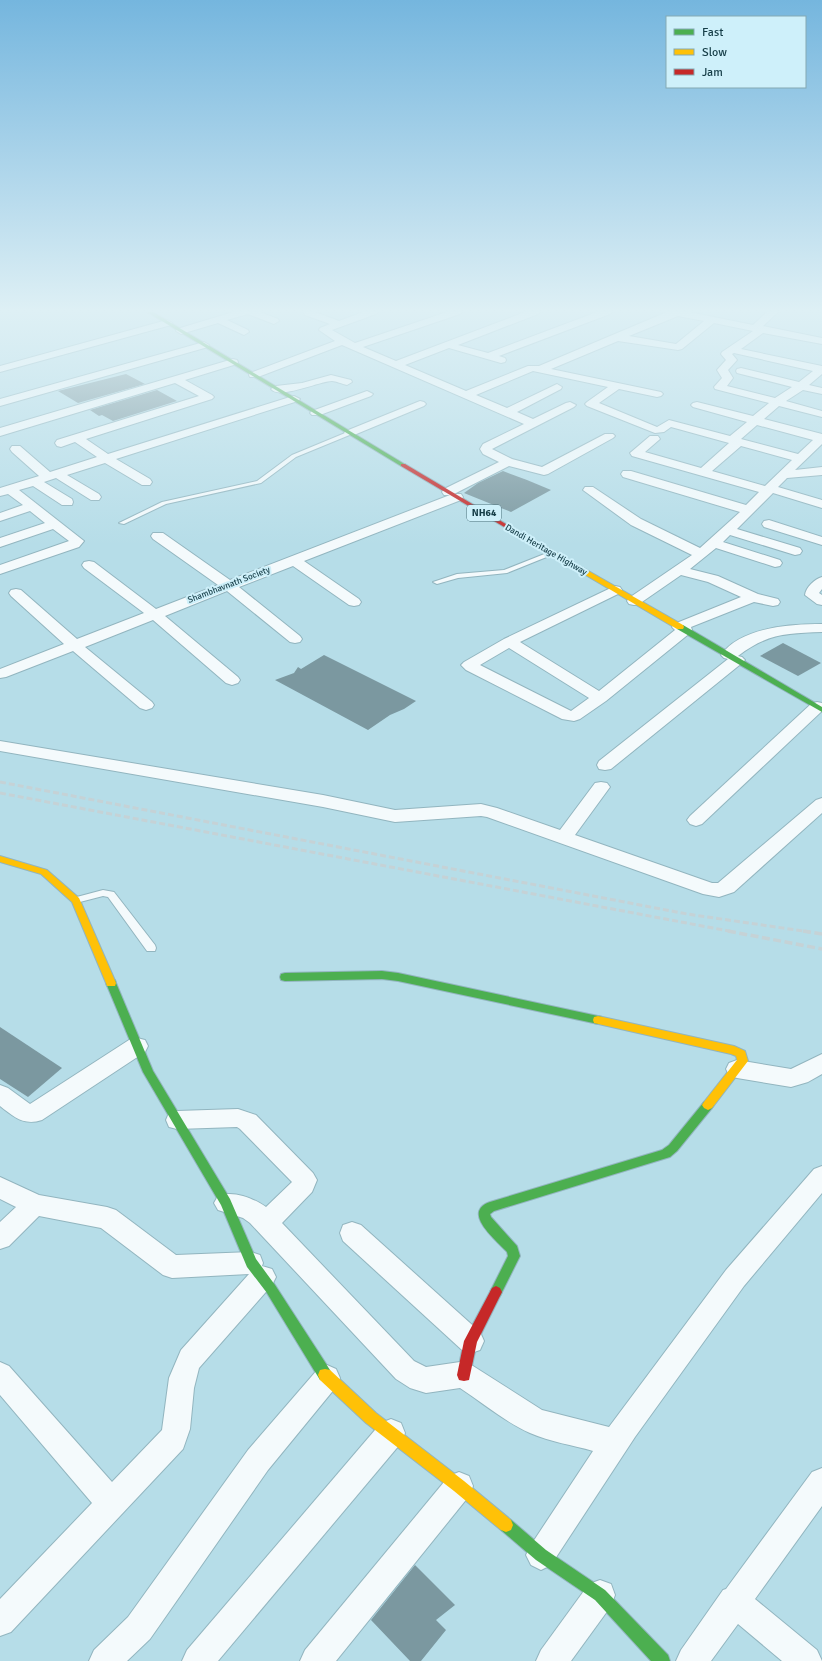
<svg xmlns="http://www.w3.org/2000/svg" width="822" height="1661" font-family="Signika,sans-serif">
  <rect width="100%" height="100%" fill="#b6dde8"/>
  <!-- building -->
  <g fill="#7b98a0">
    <path d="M 126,374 L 145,384 L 78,403 L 58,391 Z"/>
    <path d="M 157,390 L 177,401 L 113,421 L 102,415 L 99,416 L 90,410 Z"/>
    <path d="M 503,471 L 527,480 L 551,490 L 511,512 L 464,493 L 478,483 Z"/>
    <path d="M 783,643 L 821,663 L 798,676 L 760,656 Z"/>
    <path d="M 324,655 L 416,701 L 404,709 L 390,715 L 368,730 L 275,680 L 294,673 L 298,667 L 301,669 Z"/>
    <path d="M 0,1027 L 62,1068 L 28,1097 L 0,1079 Z"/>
    <path d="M 415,1565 L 455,1605 L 436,1620 L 446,1630 L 421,1661 L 410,1661 L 371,1620 Z"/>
  </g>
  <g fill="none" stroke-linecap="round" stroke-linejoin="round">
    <!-- lane casing -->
    <g stroke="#92b5bf" stroke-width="2">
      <g id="lane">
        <path d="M 350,431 L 353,433 L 352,434 L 296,457 L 261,483 L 166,504 L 124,524 L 119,523 L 162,502 L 257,481 L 292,455 Z"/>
        <path d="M 552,551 L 555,553 L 554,554 L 507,573 L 458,578 L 437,584 L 433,582 L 457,574 L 504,570 Z"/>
        <path d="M 103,890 L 114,892 L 155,945 L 156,948 L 155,951 L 147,951 L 108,897 L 103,896 L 76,903 L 73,902 L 71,900 L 73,898 Z"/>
      </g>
    </g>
    <!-- street casing -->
    <g stroke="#92b5bf" stroke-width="2">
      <g id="street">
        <path d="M 233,312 L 260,312 L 278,319 L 279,321 L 274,324 L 248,314 L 227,320 L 248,330 L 249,332 L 244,335 L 218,323 L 181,334 L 176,331 L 177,329 Z"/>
        <path d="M 304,312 L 315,312 L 339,321 L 363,312 L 378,312 L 376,314 L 332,330 L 355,343 L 447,312 L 462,312 L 460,314 L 363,347 L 396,361 L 525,312 L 540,312 L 538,314 L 458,345 L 488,353 L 597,312 L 612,312 L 610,314 L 499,356 L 505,358 L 506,360 L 505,362 L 501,363 L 449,348 L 405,365 L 466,391 L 528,366 L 539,366 L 667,312 L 689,312 L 753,325 L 767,312 L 778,312 L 763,326 L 822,338 L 822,344 L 763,333 L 741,349 L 822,366 L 822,374 L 809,385 L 822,388 L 822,394 L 803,390 L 786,401 L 822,411 L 822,417 L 779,406 L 764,419 L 822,434 L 822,444 L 795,470 L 822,467 L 822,475 L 787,478 L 778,487 L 822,500 L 822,508 L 773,493 L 737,529 L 800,548 L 802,551 L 800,554 L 795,555 L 730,535 L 723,542 L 780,560 L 782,563 L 780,566 L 775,567 L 716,548 L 690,569 L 718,576 L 758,594 L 778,599 L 780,602 L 778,605 L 773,606 L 754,602 L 691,627 L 692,630 L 690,633 L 606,701 L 580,719 L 574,721 L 562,719 L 466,670 L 461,665 L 464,662 L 504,639 L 615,586 L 620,587 L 622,590 L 620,593 L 520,642 L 599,691 L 675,630 L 672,627 L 674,624 L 741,597 L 708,582 L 681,575 L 639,604 L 634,605 L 629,604 L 627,601 L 629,598 L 692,555 L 631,525 L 583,490 L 585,487 L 593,487 L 641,519 L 700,548 L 740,512 L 623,477 L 621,474 L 623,471 L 631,471 L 746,505 L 759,492 L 632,456 L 630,453 L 650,436 L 658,436 L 660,439 L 645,452 L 701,468 L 729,443 L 671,427 L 664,432 L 655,433 L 587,406 L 585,404 L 587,402 L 608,387 L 533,371 L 476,395 L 507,408 L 557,384 L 562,387 L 561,389 L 517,412 L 533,419 L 566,403 L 570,402 L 576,405 L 574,407 L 492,449 L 512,459 L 542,467 L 605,434 L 613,434 L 615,436 L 613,438 L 548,474 L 544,475 L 509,466 L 454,494 L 461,494 L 463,497 L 461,500 L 304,561 L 359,599 L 361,602 L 359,605 L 354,606 L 349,605 L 293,566 L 239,587 L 300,636 L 302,639 L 300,642 L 295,643 L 290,642 L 227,591 L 165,616 L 238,677 L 240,680 L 238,683 L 232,685 L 226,683 L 153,620 L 85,647 L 152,702 L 154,705 L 152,708 L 146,710 L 140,708 L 73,651 L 6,677 L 0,678 L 0,669 L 64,644 L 11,596 L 9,593 L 11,590 L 16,589 L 21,590 L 77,639 L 144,613 L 84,568 L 82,565 L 84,562 L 89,561 L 94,562 L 156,609 L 218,585 L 153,539 L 151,536 L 153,533 L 163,533 L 230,580 L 450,495 L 444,495 L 442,492 L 444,489 L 499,462 L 483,454 L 480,449 L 483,444 L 524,424 L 342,345 L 258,377 L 250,377 L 249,375 L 250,373 L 335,341 L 319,330 L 320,328 L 330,324 L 305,315 ZM 678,316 L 704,321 L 676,344 L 629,336 ZM 714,323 L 753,331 L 722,352 L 721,354 L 726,360 L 717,370 L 722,378 L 714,387 L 715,389 L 769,403 L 753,416 L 697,402 L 693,403 L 691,405 L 693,407 L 747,422 L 730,436 L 669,420 L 657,427 L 599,403 L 619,389 L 657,397 L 661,396 L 663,394 L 661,392 L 551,369 L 618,341 L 678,350 L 682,349 ZM 734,353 L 813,371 L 799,382 L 741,368 L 737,369 L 736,371 L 737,373 L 792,387 L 775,398 L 727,386 L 733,378 L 728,370 L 737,360 L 732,354 ZM 757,425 L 813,440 L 798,454 L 741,439 ZM 741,446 L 792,460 L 765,486 L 712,471 ZM 509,648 L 589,698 L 571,711 L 480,665 Z"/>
        <path d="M 167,320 L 172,323 L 171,325 L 0,372 L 0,366 Z"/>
        <path d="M 204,342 L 209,345 L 208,347 L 0,406 L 0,399 Z"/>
        <path d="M 233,359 L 237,360 L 238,362 L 237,364 L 185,380 L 212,395 L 214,397 L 212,399 L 86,439 L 108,454 L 290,397 L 294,396 L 300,399 L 298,401 L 116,459 L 150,479 L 152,482 L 150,485 L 142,485 L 105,463 L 67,475 L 99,494 L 101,497 L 99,500 L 91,500 L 56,478 L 44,482 L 72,499 L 73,502 L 72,505 L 62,505 L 33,486 L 19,490 L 84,541 L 79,547 L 0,574 L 0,565 L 69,541 L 53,529 L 0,547 L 0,538 L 45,523 L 30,511 L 0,521 L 0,513 L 23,505 L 8,494 L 0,496 L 0,488 L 39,476 L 12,452 L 10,449 L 12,446 L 20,446 L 50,472 L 97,457 L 75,442 L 61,447 L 57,446 L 55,443 L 57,440 L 199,396 L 175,383 L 0,436 L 0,428 Z"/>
        <path d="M 331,375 L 351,380 L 352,382 L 347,385 C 342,384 336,381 332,381 C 320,381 279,400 271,389 L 276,386 L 302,383 Z"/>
        <path d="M 367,391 L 373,394 L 371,396 L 320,415 L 312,415 L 310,413 L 312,411 Z"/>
        <path d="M 420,401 L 424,402 L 426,404 L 424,406 L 354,435 L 346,435 L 344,433 L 346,431 Z"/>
        <path d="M 769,520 L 822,537 L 822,545 L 764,527 L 762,524 L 764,521 Z"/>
        <path d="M 822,577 L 822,589 L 819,593 L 822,595 L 822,605 L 817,604 L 805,595 C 806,587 815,579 822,577 Z"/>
        <path d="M 822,624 L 822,632 C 787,633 766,634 738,656 L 742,657 L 745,660 L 742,663 L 611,769 L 605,770 L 599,769 L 597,765 L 599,761 L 728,659 L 724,658 L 721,655 C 741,627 791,624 822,624 Z"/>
        <path d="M 817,702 L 822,703 L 822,711 L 702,824 L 696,826 L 690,824 L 687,820 L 690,816 L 811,704 Z"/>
        <path d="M 0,741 L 323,795 L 395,810 L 481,804 L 497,808 L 560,830 L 595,783 L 601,782 L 607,783 L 610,787 L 575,835 L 712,883 L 718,883 L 816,800 L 822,798 L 822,813 L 734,892 L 719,897 L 703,894 L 487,817 L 481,816 L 395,822 L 323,807 L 0,751 Z"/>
        <path d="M 137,1038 L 145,1040 L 148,1046 L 145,1052 L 42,1120 C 24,1126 14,1117 0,1106 L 0,1085 L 8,1088 L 30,1104 L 129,1040 Z"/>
        <path d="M 822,1054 L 822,1074 L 808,1082 L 791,1087 L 737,1078 L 729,1075 L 726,1069 L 729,1063 L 737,1060 L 791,1069 Z"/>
        <path d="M 238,1109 L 256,1115 L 313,1173 L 317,1180 L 312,1192 L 282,1223 L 414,1361 L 426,1367 L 460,1362 L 473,1366 L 542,1410 L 609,1427 L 726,1270 L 814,1169 L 822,1166 L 822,1193 L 744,1286 L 635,1437 L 551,1565 L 541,1570 L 531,1565 L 526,1555 L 531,1545 L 593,1451 C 573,1445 550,1442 530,1433 C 505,1422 483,1403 460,1388 L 426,1393 L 410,1388 L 396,1379 L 250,1223 L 243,1218 L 218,1210 L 214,1203 L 218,1196 C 233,1190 253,1198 266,1207 L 292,1182 L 240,1129 L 237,1127 L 177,1129 L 169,1127 L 166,1120 L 169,1113 L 177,1111 Z"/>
        <path d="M 0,1177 L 39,1195 L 107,1207 L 116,1210 L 176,1255 L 251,1252 L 260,1255 L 263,1263 L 262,1266 L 272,1269 L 276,1277 L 272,1285 L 199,1368 L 194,1388 L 190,1429 L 183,1449 L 11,1632 L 0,1636 L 0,1599 L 92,1503 L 0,1395 L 0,1362 L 9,1366 L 112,1482 L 162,1430 L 169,1378 L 181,1350 L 249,1274 L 172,1278 L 163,1275 L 101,1228 L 39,1216 L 9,1246 L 0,1249 L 0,1222 L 16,1207 L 0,1199 Z"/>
        <path d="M 352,1222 L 361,1225 L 480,1332 L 484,1341 L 480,1350 L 471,1353 L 462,1350 L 343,1241 L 340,1233 L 343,1225 Z"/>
        <path d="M 327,1365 L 336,1369 L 340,1378 L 336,1387 L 268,1470 L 150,1639 L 127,1661 L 89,1661 L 94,1650 L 128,1617 L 248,1450 L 318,1369 Z"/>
        <path d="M 391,1419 L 401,1423 L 405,1433 L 401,1443 L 218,1661 L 182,1661 L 187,1650 L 381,1423 Z"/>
        <path d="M 822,1468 L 822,1506 L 755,1599 L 817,1650 L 822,1661 L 782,1661 L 738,1624 L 711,1661 L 676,1661 L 681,1650 L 723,1590 L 726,1589 L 812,1472 Z"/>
        <path d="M 459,1472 L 469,1476 L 473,1486 L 469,1496 L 336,1661 L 300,1661 L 305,1650 L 449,1476 Z"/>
        <path d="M 600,1580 L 611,1584 L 615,1595 L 611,1606 L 571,1661 L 536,1661 L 541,1650 L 589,1584 Z"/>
      </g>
    </g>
    <!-- fast casing -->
    <g stroke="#92b5bf" stroke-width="2">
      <g id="fast">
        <path d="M 147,312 L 153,312 L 406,465 L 401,466 Z"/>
        <path d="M 677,625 L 683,625 L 822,707 L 822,712 L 677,629 Z"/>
        <path d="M 382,971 L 398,973 L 598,1016 L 602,1017 L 603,1020 L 602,1023 L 598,1024 L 398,981 L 382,979 L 285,981 L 281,980 L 280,977 L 281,974 L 285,973 Z"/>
        <path d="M 111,979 L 115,980 L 116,983 L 153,1071 L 230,1199 L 256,1259 L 275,1285 L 330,1370 L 332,1375 L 330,1380 L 325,1381 L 320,1380 L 267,1293 L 247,1267 L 221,1205 L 143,1072 L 106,983 L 107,980 Z"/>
        <path d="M 708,1100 L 712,1102 L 714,1105 L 712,1108 L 677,1151 L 670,1157 L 494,1211 L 490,1214 L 491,1217 L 517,1246 L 520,1256 L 500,1296 L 496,1298 L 492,1296 L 490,1292 L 508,1256 L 507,1252 C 496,1240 461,1212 490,1202 L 662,1150 L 669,1145 L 704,1102 Z"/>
        <path d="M 506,1518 L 511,1520 L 546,1550 L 605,1590 L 668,1655 L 670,1661 L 651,1661 L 595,1600 L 536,1560 L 501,1530 L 499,1525 L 501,1520 Z"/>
      </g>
    </g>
    <!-- slow casing -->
    <g stroke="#92b5bf" stroke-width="2">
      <g id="slow">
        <path d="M 508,525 L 683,625 L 684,627 L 683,629 L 677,629 L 506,528 L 506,526 Z"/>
        <path d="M 0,856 L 47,870 L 79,898 L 116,983 L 115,986 L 107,986 L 106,983 L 72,902 L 41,874 L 0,862 Z"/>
        <path d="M 598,1016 L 734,1046 L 745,1051 L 748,1061 L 712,1108 L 708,1110 L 704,1108 L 702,1105 L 704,1102 L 737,1060 L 736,1056 L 731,1054 L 594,1023 L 593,1020 L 594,1017 Z"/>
        <path d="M 325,1369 L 330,1370 L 376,1413 L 464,1481 L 511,1520 L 513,1525 L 511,1530 L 506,1532 L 501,1530 L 454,1491 L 366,1423 L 320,1380 L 318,1375 L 320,1370 Z"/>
      </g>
    </g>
    <!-- jam casing -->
    <g stroke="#92b5bf" stroke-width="2">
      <g id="jam">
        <path d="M 401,464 L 405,464 L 511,527 L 506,528 L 401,466 Z"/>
        <path d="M 496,1286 L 500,1288 L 502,1292 L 477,1342 L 469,1380 L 464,1381 L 459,1380 L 457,1375 L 464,1341 L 492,1288 Z"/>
      </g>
    </g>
    <!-- lane -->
    <use href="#lane" fill="#f4fafc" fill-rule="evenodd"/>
    <!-- street -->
    <use href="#street" fill="#f4fafc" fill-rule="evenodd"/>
    <!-- fast -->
    <use href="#fast" fill="#4caf50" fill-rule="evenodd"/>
    <!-- slow -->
    <use href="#slow" fill="#ffc107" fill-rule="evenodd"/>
    <!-- jam -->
    <use href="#jam" fill="#c62828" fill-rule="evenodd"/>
    <!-- rail-far1 -->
    <g stroke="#c5d2d6" stroke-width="3" stroke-dasharray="6 3" stroke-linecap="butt">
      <path d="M 0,782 L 687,914 L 810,932"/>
      <path d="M 0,793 L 734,932"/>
    </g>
    <!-- rail -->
    <g stroke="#c5d2d6" stroke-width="3.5" stroke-dasharray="8 3.5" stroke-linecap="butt">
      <path d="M 728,931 L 822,949"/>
      <path d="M 803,931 L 822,934"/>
    </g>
  </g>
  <!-- sky -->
  <linearGradient id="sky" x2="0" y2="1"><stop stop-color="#75b6de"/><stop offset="0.57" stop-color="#def0f5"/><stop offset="1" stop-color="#def0f5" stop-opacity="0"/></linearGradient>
  <rect width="822" height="545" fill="url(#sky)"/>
  <g text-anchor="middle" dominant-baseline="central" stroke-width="4" stroke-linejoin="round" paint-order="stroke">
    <!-- far-street labels -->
    <g font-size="9" fill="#163e48" stroke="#cef0fa">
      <text transform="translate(546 550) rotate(30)">Dandi Heritage Highway</text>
      <text transform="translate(229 585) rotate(-21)">Shambhavnath Society</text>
    </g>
    <!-- shield labels -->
    <rect fill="#cef0fa" stroke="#4d737d" stroke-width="1" x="467" y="505" width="34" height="16" rx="3"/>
    <g font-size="10" font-weight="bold" fill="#163e48">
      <text x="484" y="513">NH64</text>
    </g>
  </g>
  <!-- legend -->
  <rect x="666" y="16" width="140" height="72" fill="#cef0fa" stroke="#84a9b3"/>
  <rect x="674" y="29" width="20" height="6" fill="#4caf50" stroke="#84a9b3"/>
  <text x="702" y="36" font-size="12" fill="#163e48">Fast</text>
  <rect x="674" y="49" width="20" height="6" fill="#ffc107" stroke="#84a9b3"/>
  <text x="702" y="56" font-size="12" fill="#163e48">Slow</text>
  <rect x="674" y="69" width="20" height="6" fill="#c62828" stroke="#84a9b3"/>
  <text x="702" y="76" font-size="12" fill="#163e48">Jam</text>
</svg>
